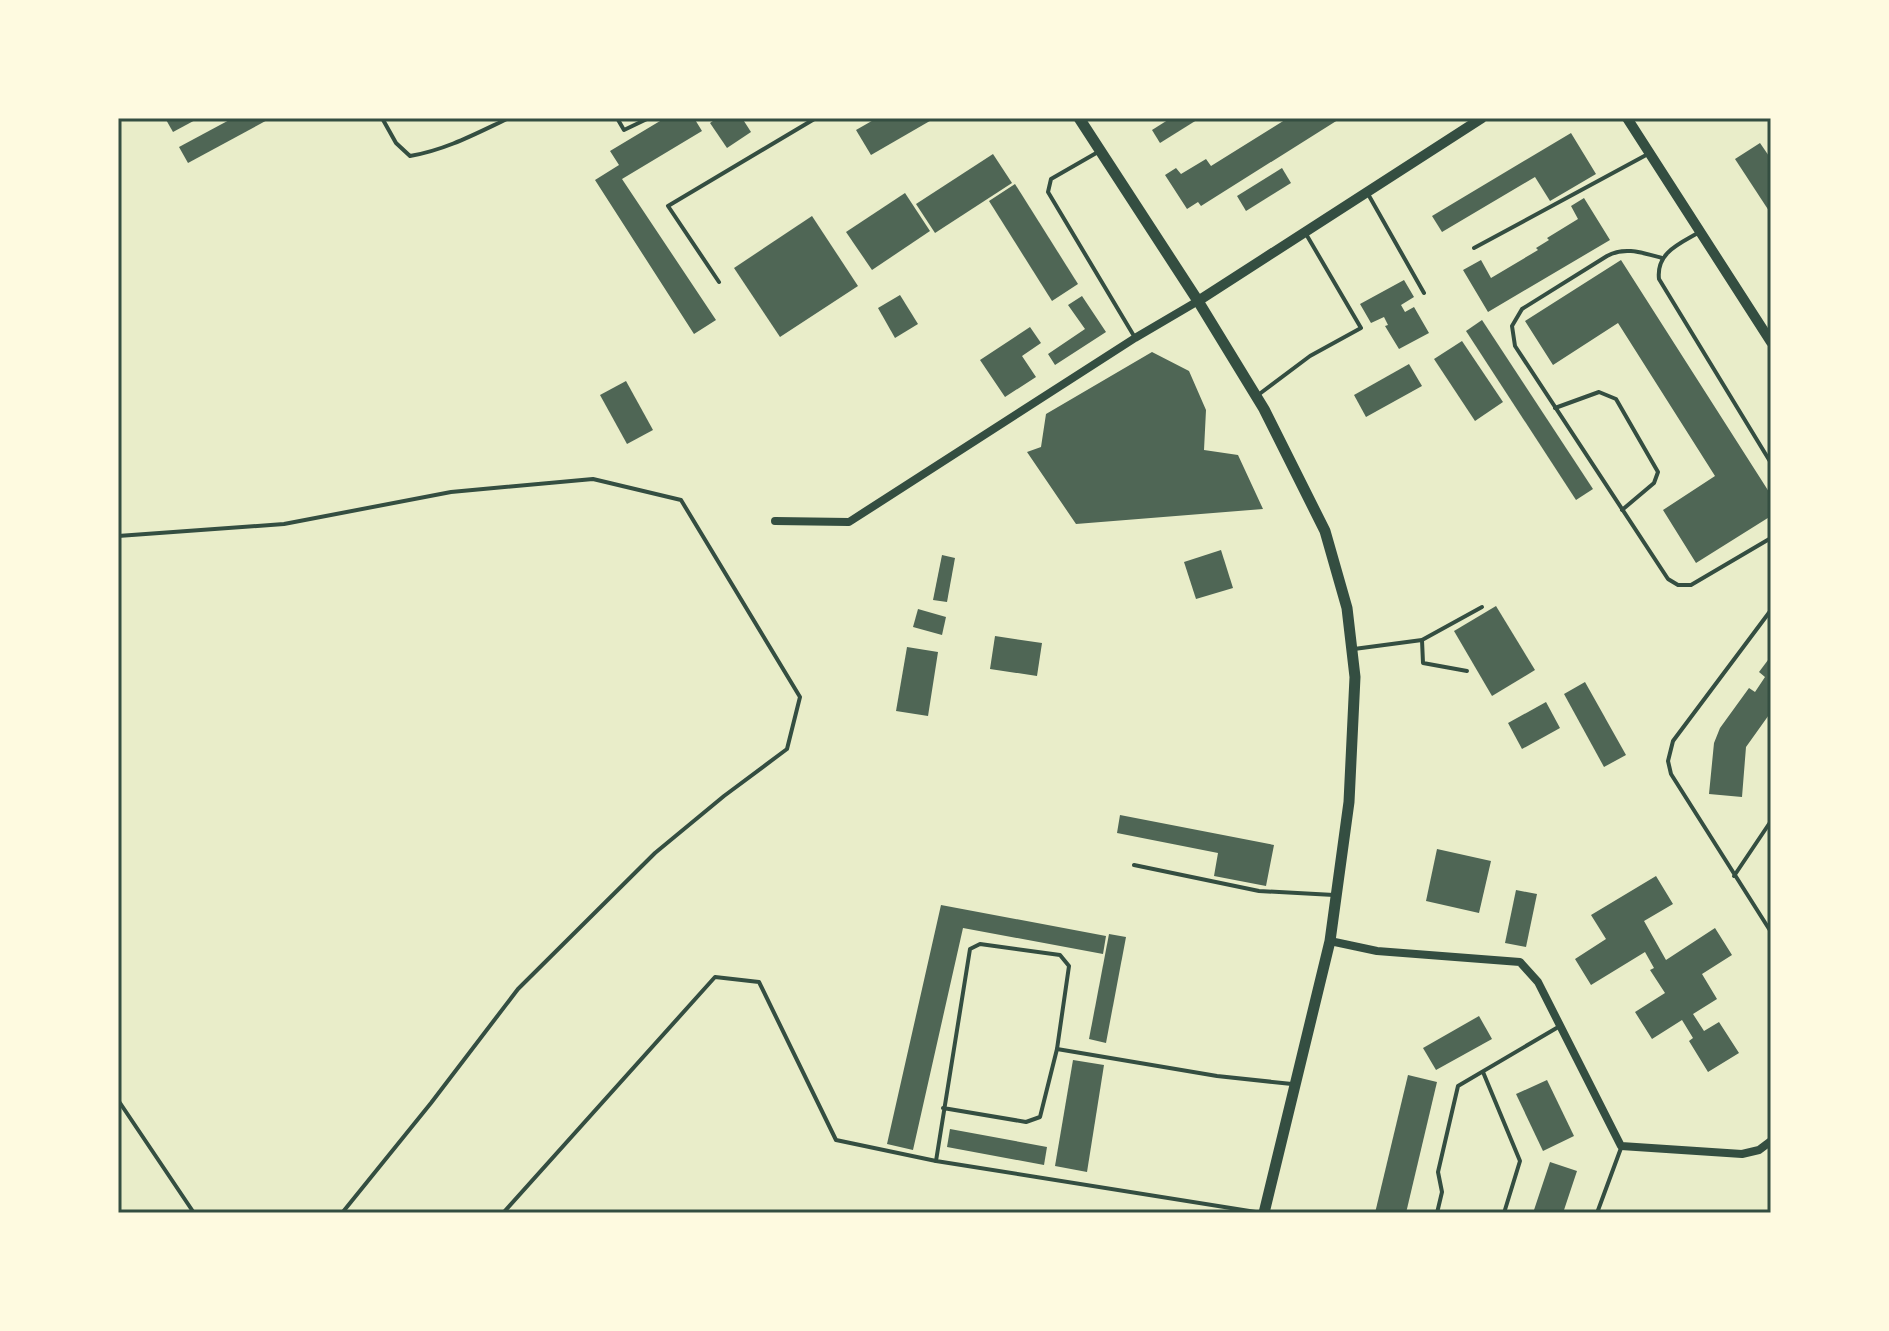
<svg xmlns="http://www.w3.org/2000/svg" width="1889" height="1331" font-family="Commissioner,sans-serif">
  <rect width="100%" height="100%" fill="#e9edc9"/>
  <!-- building -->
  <g fill="#4f6655">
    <path d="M 165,118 L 199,118 L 173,132 Z"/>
    <path d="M 233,118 L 271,118 L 188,163 L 179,147 Z"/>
    <path d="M 665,118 L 694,118 L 702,131 L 622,179 L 716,320 L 694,334 L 595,180 L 619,165 L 610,151 Z"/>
    <path d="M 717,118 L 742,118 L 751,132 L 727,148 L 710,123 Z"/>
    <path d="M 877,118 L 935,118 L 871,155 L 856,130 Z"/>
    <path d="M 1171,118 L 1200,118 L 1160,143 L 1152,130 Z"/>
    <path d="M 1288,118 L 1341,118 L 1201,206 L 1198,202 L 1187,209 L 1165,175 L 1176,168 L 1181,174 L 1206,159 L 1211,166 Z"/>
    <path d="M 1571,133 L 1596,174 L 1550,201 L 1535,177 L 1442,232 L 1432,216 Z"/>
    <path d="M 1760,143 L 1771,159 L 1771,214 L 1735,159 Z"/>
    <path d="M 993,154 L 1012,183 L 935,233 L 916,204 Z"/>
    <path d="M 1282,168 L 1291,183 L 1246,211 L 1237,196 Z"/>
    <path d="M 1015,184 L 1078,284 L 1052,301 L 989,201 Z"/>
    <path d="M 905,193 L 930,231 L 872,270 L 846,232 Z"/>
    <path d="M 1584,198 L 1610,240 L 1488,312 L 1463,270 L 1481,260 L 1491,278 L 1538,250 L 1536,248 L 1549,240 L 1547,238 L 1578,219 L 1571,206 Z"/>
    <path d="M 812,216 L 858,286 L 780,337 L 734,268 Z"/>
    <path d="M 1621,260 L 1771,495 L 1771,516 L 1696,563 L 1663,510 L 1715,476 L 1618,323 L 1553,365 L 1525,321 Z"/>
    <path d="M 1404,280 L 1414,297 L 1401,305 L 1405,312 L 1414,307 L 1429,333 L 1399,349 L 1385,326 L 1388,325 L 1384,317 L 1371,323 L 1360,304 Z"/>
    <path d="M 900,295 L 918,324 L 895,338 L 878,308 Z"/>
    <path d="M 1082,296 L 1106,332 L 1055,365 L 1048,354 L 1085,329 L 1068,305 Z"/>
    <path d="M 1482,320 L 1593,489 L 1576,500 L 1466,331 Z"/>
    <path d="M 1030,327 L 1041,343 L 1022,356 L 1036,377 L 1005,397 L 980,360 Z"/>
    <path d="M 1462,341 L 1503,402 L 1475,421 L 1434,359 Z"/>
    <path d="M 1152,352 L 1189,371 L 1206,410 L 1204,450 L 1238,455 L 1263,509 L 1076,524 L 1027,452 L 1041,447 L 1046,414 Z"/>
    <path d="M 1409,364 L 1422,386 L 1366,417 L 1354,395 Z"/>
    <path d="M 626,381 L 653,430 L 627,444 L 600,395 Z"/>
    <path d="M 1221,550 L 1233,588 L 1196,599 L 1184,562 Z"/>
    <path d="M 942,555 L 955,558 L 947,602 L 933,600 Z"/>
    <path d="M 1496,606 L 1535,670 L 1492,696 L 1454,631 Z"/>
    <path d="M 918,609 L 946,617 L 942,635 L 913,627 Z"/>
    <path d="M 995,636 L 1042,643 L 1037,676 L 990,669 Z"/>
    <path d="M 907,647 L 938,652 L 928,716 L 896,711 Z"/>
    <path d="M 1771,656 L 1771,698 L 1768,702 L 1771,704 L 1771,712 L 1746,747 L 1742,797 L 1709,794 L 1714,743 L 1720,728 L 1749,688 L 1755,692 L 1765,677 L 1759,672 Z"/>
    <path d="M 1585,682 L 1626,755 L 1604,767 L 1564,694 Z"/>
    <path d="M 1546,702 L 1560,728 L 1522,749 L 1508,723 Z"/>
    <path d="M 1120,815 L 1274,845 L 1266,886 L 1214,876 L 1218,853 L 1117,833 Z"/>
    <path d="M 1437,849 L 1491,861 L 1479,913 L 1426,901 Z"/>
    <path d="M 1656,876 L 1673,904 L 1644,921 L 1666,960 L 1715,928 L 1732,955 L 1702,974 L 1717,999 L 1693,1014 L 1704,1031 L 1719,1022 L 1739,1053 L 1708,1072 L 1689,1041 L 1693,1038 L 1682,1020 L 1652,1039 L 1635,1012 L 1665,993 L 1650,970 L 1654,968 L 1645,952 L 1591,985 L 1575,959 L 1606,939 L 1591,915 Z"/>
    <path d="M 1516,890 L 1537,894 L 1526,947 L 1505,943 Z"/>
    <path d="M 941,905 L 1106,936 L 1103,954 L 963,928 L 913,1150 L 887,1144 Z"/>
    <path d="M 1109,934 L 1126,937 L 1106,1043 L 1089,1039 Z"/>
    <path d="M 1479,1016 L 1492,1039 L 1436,1070 L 1423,1048 Z"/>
    <path d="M 1073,1060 L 1104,1065 L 1087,1172 L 1055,1166 Z"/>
    <path d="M 1408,1075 L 1437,1082 L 1406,1213 L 1375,1213 Z"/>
    <path d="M 1547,1080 L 1574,1136 L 1543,1151 L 1516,1094 Z"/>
    <path d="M 950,1129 L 1047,1147 L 1044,1165 L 947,1147 Z"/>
    <path d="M 1550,1162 L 1577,1171 L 1563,1213 L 1533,1213 Z"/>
  </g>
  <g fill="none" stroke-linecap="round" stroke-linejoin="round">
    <!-- service -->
    <g stroke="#344e41" stroke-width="4">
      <path d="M 382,118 L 396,143 L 410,156 C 446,150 477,133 509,118"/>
      <path d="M 617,118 L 624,130 L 649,118"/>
      <path d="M 1098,152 L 1051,179 L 1048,192 L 1134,336"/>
      <path d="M 1368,194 L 1424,293"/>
      <path d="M 1698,233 C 1679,244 1656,253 1659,279 L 1771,463"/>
      <path d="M 1474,248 L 1648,154"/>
      <path d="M 1662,258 C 1643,253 1625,246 1607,256 L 1522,309 L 1512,326 L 1515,346 L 1668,579 L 1678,585 L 1691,585 L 1771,538"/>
      <path d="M 719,282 L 668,206 L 816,118"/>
      <path d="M 1258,395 L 1310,356 L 1361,328 L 1306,234"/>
      <path d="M 1555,408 L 1599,392 L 1616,399 L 1658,472 L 1654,483 L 1622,510"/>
      <path d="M 118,536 L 284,524 L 451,492 L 593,479 L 681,500 L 800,697 L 787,749 L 724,796 L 655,853 L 518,989 L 431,1103 L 342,1213"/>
      <path d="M 1771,610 L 1673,741 L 1668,761 L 1671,774 L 1771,932"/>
      <path d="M 1422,640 L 1423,663 L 1467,671"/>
      <path d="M 1354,649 L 1422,640 L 1482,607"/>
      <path d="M 1134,865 L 1259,891 L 1334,895"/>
      <path d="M 1734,876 L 1771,821"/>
      <path d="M 1057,1049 L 1217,1076 L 1292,1084"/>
      <path d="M 1483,1072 L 1520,1161 L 1504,1213"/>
      <path d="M 118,1100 L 194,1213"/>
      <path d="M 943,1108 L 1026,1122 L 1040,1117 L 1057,1049 L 1069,966 L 1060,955 L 980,944 L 970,949 L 936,1161 L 1262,1213"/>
      <path d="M 503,1213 L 715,977 L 759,982 L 836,1140 L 936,1161"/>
      <path d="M 1437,1213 L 1442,1192 L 1438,1172 L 1458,1086 L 1560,1026"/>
      <path d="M 1597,1213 L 1621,1148"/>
    </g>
    <!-- minor -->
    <g stroke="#344e41" stroke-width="8">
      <path d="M 775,521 L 849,522 L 1135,338 L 1198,301"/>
      <path d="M 1330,941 L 1377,951 L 1520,962 L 1538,982 L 1621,1146 L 1742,1154 L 1759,1150 L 1771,1141"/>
    </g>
    <!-- tertiary -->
    <g stroke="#344e41" stroke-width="10">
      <path d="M 1627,118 L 1771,342"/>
      <path d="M 1198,301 L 1482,118"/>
    </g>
    <!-- secondary -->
    <path stroke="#344e41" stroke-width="11" d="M 1079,118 L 1198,301 L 1264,409 L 1325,531 L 1347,608 L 1355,677 L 1349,802 L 1330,941 L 1264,1213"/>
  </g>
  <!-- border -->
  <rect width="1889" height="1331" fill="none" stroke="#fefae0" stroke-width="240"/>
  <rect x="120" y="120" width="1649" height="1091" fill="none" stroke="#344e41" stroke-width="3"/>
</svg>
